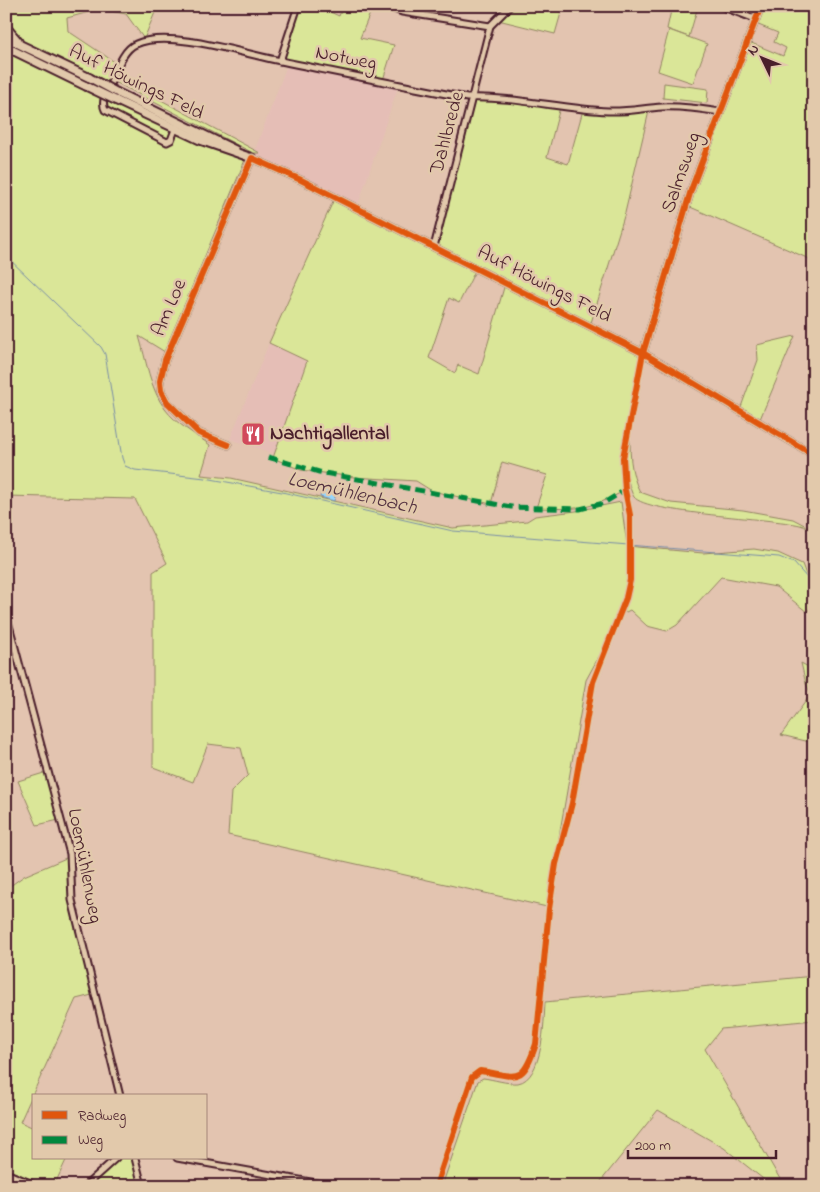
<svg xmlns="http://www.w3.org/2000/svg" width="820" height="1192" font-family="'Indie Flower',sans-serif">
  <rect width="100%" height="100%" fill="#e3c4b0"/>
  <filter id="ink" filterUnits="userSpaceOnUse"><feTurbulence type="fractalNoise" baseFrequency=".02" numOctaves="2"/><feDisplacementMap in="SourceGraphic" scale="10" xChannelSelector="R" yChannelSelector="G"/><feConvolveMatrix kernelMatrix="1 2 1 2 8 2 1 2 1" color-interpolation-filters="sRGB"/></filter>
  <g filter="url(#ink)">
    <!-- built -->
    <g fill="#e5beb6">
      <path d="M 287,65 L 398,87 L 357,208 L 252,158 Z"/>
      <path d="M 269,343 L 307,361 L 275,454 L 230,439 Z"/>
    </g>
    <!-- green -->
    <g fill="#dae698" stroke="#928262" fill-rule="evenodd">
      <path d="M 7,6 L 145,6 L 156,10 L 144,39 L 126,14 L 100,9 L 67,18 L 68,31 L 116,63 L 107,81 L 24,42 L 8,23 Z"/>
      <path d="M 300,6 L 317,6 L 339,16 L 343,6 L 373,6 L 360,38 L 394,45 L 383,80 L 283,59 Z"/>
      <path d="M 511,6 L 563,6 L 555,34 L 498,20 Z"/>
      <path d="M 672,6 L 698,6 L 689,37 L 667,29 Z"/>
      <path d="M 764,6 L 814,6 L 814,261 L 688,206 L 749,42 L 783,56 L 786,48 L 774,42 L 778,33 L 756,24 Z"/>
      <path d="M 669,30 L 707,44 L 693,83 L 658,71 Z"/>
      <path d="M 6,51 L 148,120 L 245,160 L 165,352 L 139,336 C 146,359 150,389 165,409 C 176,424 195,434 210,445 L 201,475 L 231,478 L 453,528 L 527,521 L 535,516 L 576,511 L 621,502 L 627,546 L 703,553 L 754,549 L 778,553 L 802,564 L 808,580 L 814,586 L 814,602 L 807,612 L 776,587 L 721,577 L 677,625 L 667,631 L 647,626 L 630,610 L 622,614 L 586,680 L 547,907 L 228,835 L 231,792 L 248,775 L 241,748 L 208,744 L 193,782 L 153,767 L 153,572 L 167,563 L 135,499 L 6,496 Z"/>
      <path d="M 118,77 L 260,153 L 253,153 L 113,81 Z"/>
      <path d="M 664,83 L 708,89 L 707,103 L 663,98 Z"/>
      <path d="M 476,97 L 560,107 L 547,157 L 568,164 L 583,110 L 607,113 L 649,111 L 625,213 L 590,326 L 593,324 L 694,381 L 692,385 L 645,359 C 635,399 620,455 640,492 L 671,503 L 743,510 L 793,519 L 814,530 L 814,532 C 810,530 805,526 800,525 C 772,518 647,514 634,497 C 629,489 627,473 624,464 L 625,490 C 590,511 575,509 536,508 L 547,475 L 502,462 L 491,504 L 432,491 L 416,481 L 354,477 L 301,470 L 273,458 L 307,361 L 269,343 L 335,197 L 433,247 L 473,99 ZM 476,269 L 505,284 L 479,374 L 458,365 L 455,373 L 429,358 L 449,298 L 459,303 Z"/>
      <path d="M 795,336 L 760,419 L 741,407 L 758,360 L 757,345 Z"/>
      <path d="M 801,663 L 814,670 L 814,743 L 781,735 L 811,694 L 806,684 Z"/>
      <path d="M 47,772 L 59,820 L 37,825 L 18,781 Z"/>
      <path d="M 66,858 L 70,859 L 72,900 L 92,995 L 76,999 L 20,1122 L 34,1128 L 34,1158 L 67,1158 L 54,1186 L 38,1186 L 6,1173 L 6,889 L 24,876 Z"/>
      <path d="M 814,976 L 814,1020 L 721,1029 L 705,1049 L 784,1186 L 772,1186 L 724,1148 L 658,1110 L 597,1186 L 442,1186 L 478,1081 L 483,1078 C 493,1079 507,1084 518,1083 C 543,1079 544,1022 545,1002 Z"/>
      <path d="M 121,1158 L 134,1158 L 140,1186 L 88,1186 Z"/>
      <path d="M 7,1176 L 31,1186 L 6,1186 Z"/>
      <path d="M 255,1178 L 308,1186 L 255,1186 Z"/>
    </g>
    <!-- water -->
    <g fill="#98d6f9" stroke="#798da7">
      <path d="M 323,485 L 337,489 L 334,501 L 320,497 Z"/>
      <path d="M 346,488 L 360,492 L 358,500 L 350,498 L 351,493 L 349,492 L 347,497 L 344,496 Z"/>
    </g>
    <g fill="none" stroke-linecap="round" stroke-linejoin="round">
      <!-- stream -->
      <path stroke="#798da7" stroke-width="1" d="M 6,256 L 101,347 L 105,354 L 122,458 L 125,466 L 135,470 L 205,478 L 282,492 L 453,531 L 779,557 L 794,563 L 814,586"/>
      <!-- minor casing -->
      <g stroke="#4a1f2b" stroke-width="9">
        <g id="minor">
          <path d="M 386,6 L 402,12 L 490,26 L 434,247"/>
          <path d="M 721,6 L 755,19"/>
          <path d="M 490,26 L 510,6"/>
          <path d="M 280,61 L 298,6"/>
          <path d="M 176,127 L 171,140 L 167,142 L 105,110 C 100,100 109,87 113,78 C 118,66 124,49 136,44 C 170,29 244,54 281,61 C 343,74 405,86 467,98 C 514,96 561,109 608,111 C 627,112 644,108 662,107 C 681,106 701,109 720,112"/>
          <path d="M 643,353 L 691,190 L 761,6"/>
          <path d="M 228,445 L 199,433 L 167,402 L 161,391 L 160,381 L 165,360 L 252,158 L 301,180 L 643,353 L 814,455"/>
          <path d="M 6,614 L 70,854 L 72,900 L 120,1096"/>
          <path d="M 135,1158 L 142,1186"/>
          <path d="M 177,1158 L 333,1186"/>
          <path d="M 6,1173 L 37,1186"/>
          <path d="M 85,1186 L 116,1158"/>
        </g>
      </g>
      <!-- secondary casing -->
      <g stroke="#4a1f2b" stroke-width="11">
        <g id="secondary">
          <path d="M 6,27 L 18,41"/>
          <path d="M 6,38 L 90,78"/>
          <path d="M 6,47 L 86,86"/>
          <path d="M 118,93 L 235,150"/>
          <path d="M 115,100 L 200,140 L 252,158"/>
        </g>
      </g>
      <!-- minor -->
      <use href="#minor" stroke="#e2c9ab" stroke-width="5"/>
      <!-- secondary -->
      <use href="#secondary" stroke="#e2c9ab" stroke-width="7"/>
      <!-- secondary-bridge casing -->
      <g stroke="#4a1f2b" stroke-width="11" stroke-linecap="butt">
        <g id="secondary-bridge">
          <path d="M 90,78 L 118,93"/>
          <path d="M 86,86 L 115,100"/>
        </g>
      </g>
      <!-- secondary-bridge -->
      <use href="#secondary-bridge" stroke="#e2c9ab" stroke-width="7"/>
      <!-- quiet -->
      <path stroke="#00873e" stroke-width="5" stroke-dasharray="10 5" stroke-linecap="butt" d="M 268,457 L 319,472 L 511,507 L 580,509 L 604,503 L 625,490 L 626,494"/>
      <!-- cycleway casing -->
      <g stroke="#e2c9ab" stroke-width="9">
        <g id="cycleway">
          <path d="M 228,445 L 199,433 L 167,402 L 161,391 L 160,381 L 165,360 L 252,158 L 301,180 L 643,353 L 814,455"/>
          <path d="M 436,1186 L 472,1077 L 480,1071 C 517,1076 522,1086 536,1044 L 549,909 L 556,864 L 572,803 L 593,682 L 626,598 L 630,580 L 630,515 L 625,490 L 623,458 L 643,353 L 691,190 L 761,6"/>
        </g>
      </g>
      <!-- cycleway -->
      <use href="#cycleway" stroke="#e0560e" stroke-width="6"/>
    </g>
  </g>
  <!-- icons -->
  <defs>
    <g id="restaurant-square" transform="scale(1.25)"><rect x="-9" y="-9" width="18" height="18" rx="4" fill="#d1495b" stroke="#e2c9ab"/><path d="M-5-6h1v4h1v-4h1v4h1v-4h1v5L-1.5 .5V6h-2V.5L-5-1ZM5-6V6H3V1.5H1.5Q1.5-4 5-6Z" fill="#fff"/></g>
  </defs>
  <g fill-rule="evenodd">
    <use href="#restaurant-square" x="253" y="434"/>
  </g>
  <g text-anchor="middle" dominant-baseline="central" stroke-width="5" stroke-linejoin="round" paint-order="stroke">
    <!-- street labels -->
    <g font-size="20" fill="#4a1f2b" stroke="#e2c9ab">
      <text transform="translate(346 59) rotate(11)">Notweg</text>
      <text transform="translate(136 83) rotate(26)">Auf Höwings Feld</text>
      <text transform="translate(448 133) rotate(-75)">Dahlbrede</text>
      <text transform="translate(682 173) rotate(-71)">Salmsweg</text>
      <text transform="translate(544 285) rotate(27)">Auf Höwings Feld</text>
      <text transform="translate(170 308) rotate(-67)">Am Loe</text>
      <text transform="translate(84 866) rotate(79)">Loemühlenweg</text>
    </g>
    <!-- poi labels -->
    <g font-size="20" font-weight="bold" fill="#4a1f2b" stroke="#e2c9ab" text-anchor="start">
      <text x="270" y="434">Nachtigallental</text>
    </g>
    <!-- water labels -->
    <g font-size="21" font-style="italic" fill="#523140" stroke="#e2c9ab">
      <text transform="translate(352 494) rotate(13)">Loemühlenbach</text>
    </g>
  </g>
  <!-- margin -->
  <rect width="820" height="1192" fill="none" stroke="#e2c9ab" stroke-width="25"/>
  <rect x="12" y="12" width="795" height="1167" fill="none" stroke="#4a1f2b" stroke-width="2" filter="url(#ink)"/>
  <!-- legend -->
  <rect x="32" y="1094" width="175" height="65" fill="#e2c9ab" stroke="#a58578"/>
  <rect x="42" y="1111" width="25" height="8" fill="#e0560e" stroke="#a58578"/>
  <text x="78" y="1120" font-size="15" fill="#4a1f2b">Radweg</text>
  <rect x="42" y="1136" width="25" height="8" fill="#00873e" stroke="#a58578"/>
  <text x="78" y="1144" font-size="15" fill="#4a1f2b">Weg</text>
  <!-- north arrow -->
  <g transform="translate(762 58) rotate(313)" stroke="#e2c9ab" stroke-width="4" paint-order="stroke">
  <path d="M0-4L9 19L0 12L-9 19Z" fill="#4a1f2b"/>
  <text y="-8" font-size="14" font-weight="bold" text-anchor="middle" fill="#4a1f2b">N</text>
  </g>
  <!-- scale -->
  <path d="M628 1150v8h148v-8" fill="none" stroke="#4a1f2b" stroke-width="2.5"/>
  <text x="635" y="1150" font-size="15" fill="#4a1f2b" stroke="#e2c9ab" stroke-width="4" paint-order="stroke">200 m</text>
</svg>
